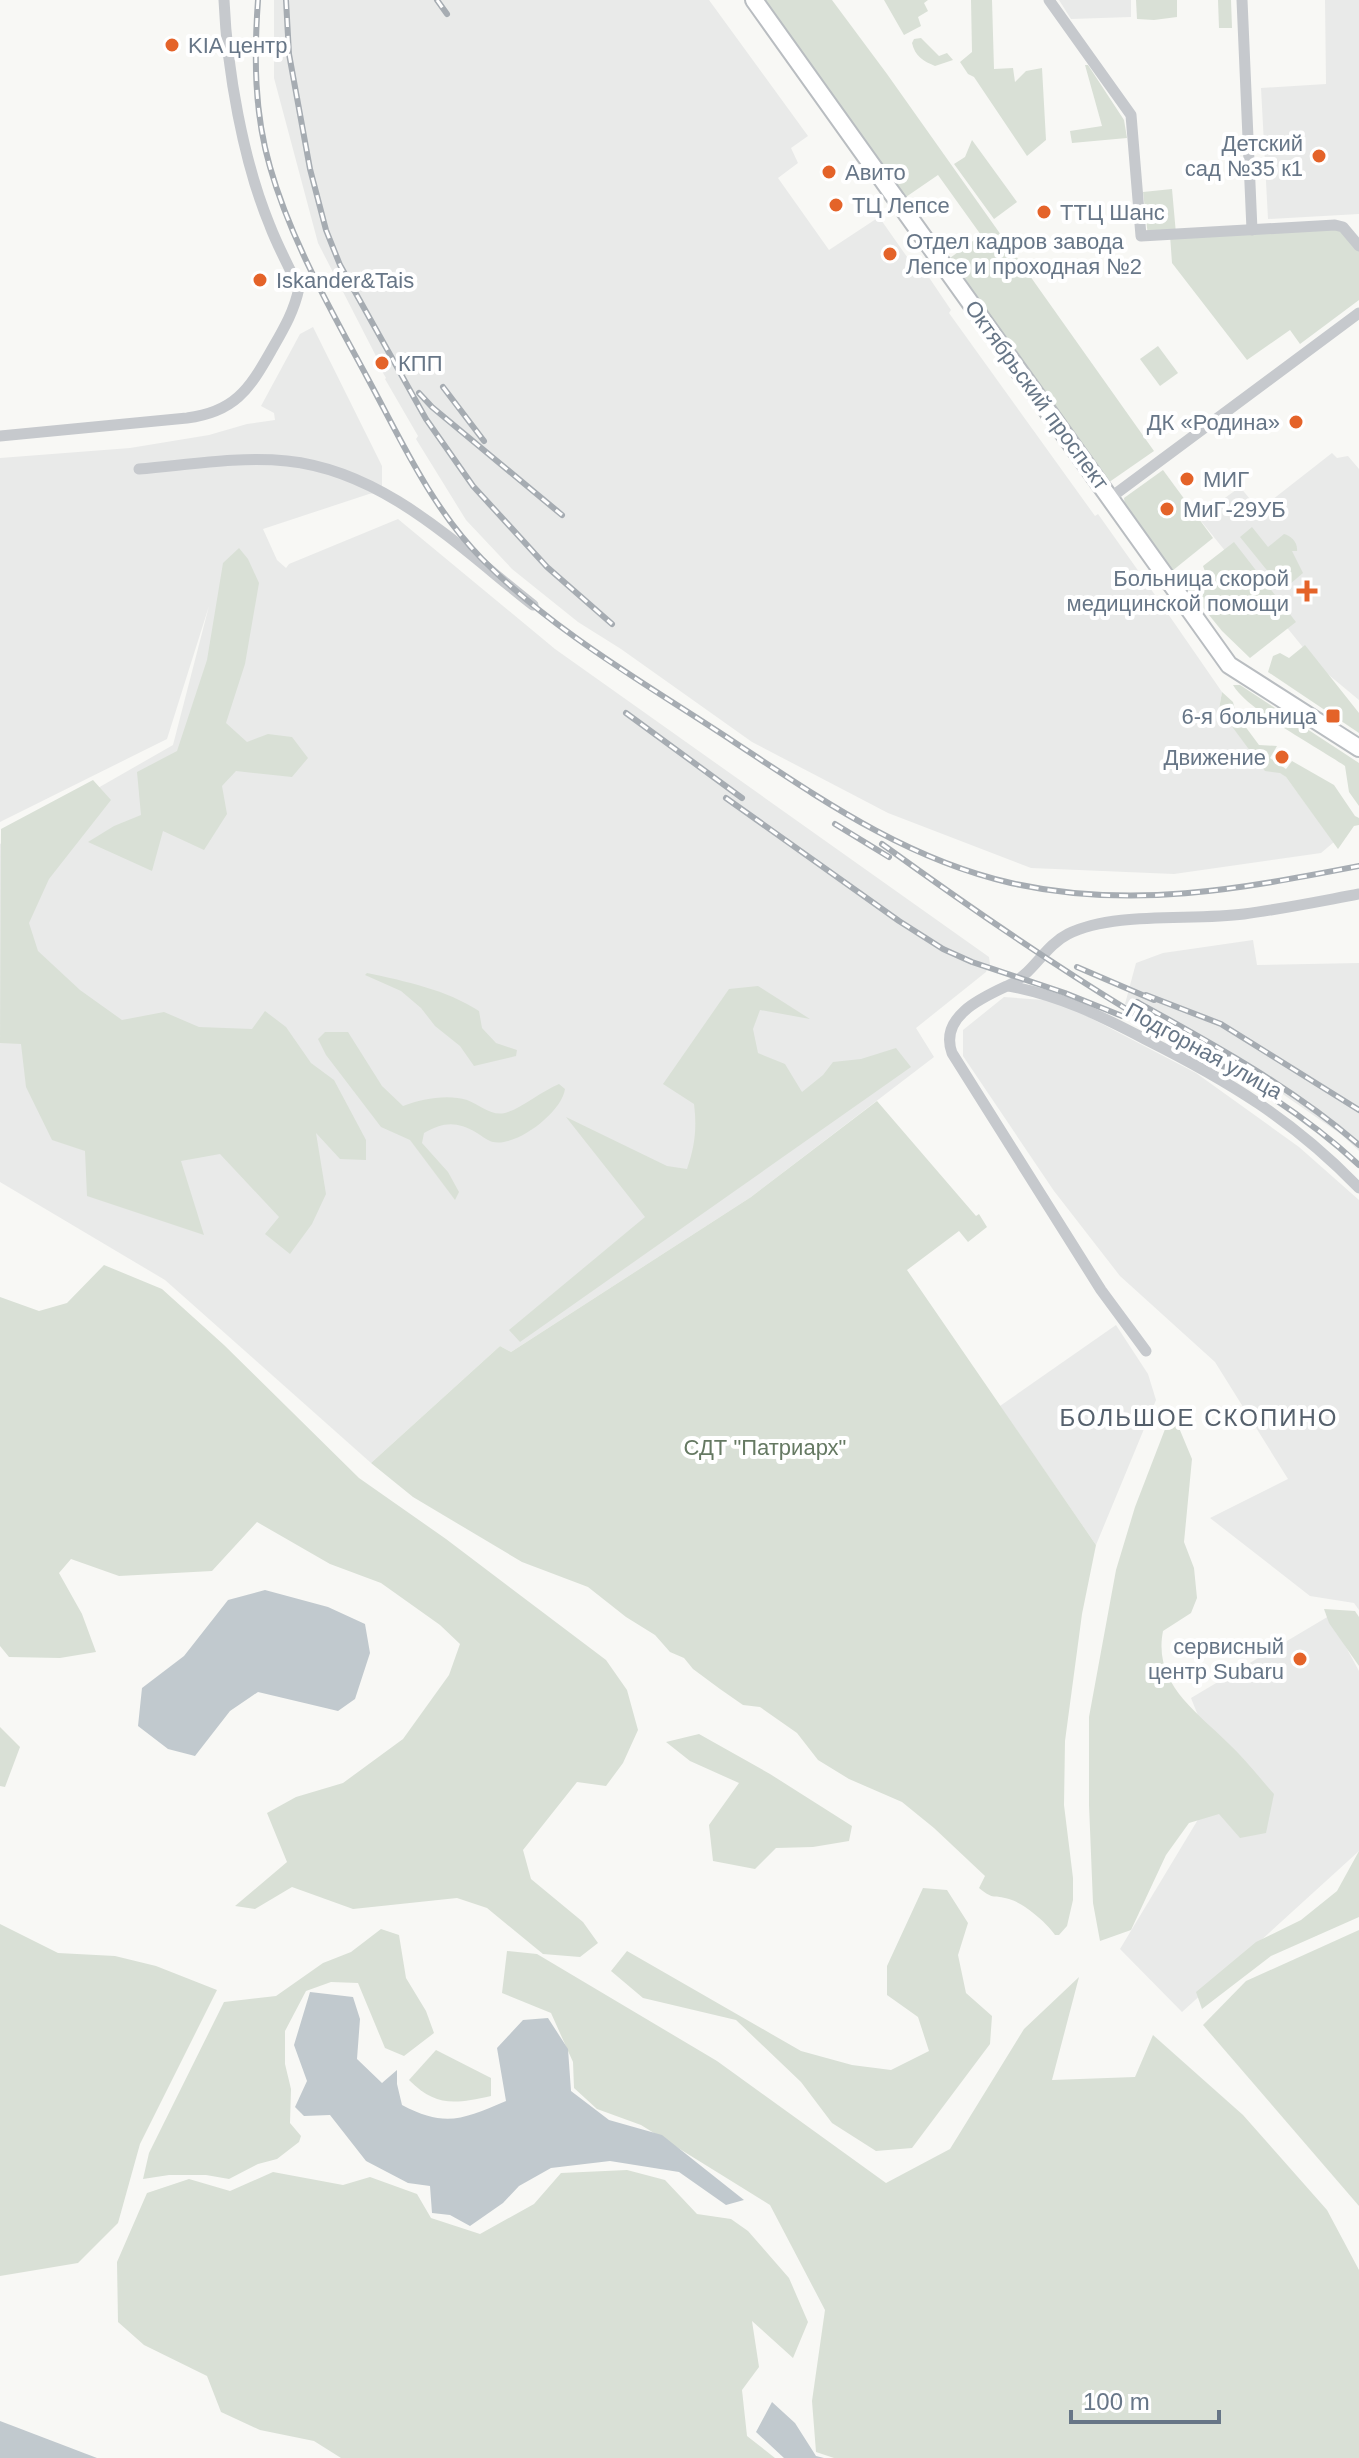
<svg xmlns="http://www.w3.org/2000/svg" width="1359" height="2458" font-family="Helvetica,sans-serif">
  <rect width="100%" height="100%" fill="#f8f8f5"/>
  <!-- built -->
  <g fill="#e9eae9">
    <path d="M 274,0 L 709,0 L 808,136 L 791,148 L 798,163 L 778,178 L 829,250 L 879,217 L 919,274 L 928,276 L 951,310 L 949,313 L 1095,516 L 1098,514 L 1137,569 L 1222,692 L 1219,709 L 1286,777 L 1334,842 L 1321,853 L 1174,874 L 1031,868 L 888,813 L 752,742 L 621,649 L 578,622 L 512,569 L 466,520 L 416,439 L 418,436 L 385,379 L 386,378 L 376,361 L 378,360 L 318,243 L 274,78 Z"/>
    <path d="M 1059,0 L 1131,0 L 1131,17 L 1071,19 Z"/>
    <path d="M 1325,0 L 1359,0 L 1359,214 L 1268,219 L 1261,88 L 1326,84 Z"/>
    <path d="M 313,327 L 382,466 L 382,492 L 369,494 L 263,529 L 277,560 L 286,568 L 289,564 L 398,519 L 555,649 L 989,957 L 990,964 L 986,972 L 916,1028 L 934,1057 L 751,1197 L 511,1352 L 500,1346 L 371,1463 L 165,1280 L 0,1182 L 0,844 L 173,745 L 209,606 L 167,739 L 0,822 L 0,458 L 130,448 L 209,435 L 247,424 L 275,420 L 274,413 L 261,406 L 300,334 Z"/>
    <path d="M 1332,453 L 1337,458 L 1348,456 L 1359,469 L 1359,700 L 1318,666 L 1201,521 L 1207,518 L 1204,513 L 1240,487 L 1259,510 Z"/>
    <path d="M 1253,940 L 1257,965 L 1359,963 L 1359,1151 L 1342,1135 L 1255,1075 L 1125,1004 L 1136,963 L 1163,953 Z"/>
    <path d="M 1004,997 L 1058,1001 L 1196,1073 L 1299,1147 L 1359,1200 L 1359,1610 L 1354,1603 L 1310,1596 L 1210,1518 L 1288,1479 L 1215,1362 L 1120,1276 L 1054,1191 L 963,1056 L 963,1030 Z"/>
    <path d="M 1116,1325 L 1148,1374 L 1156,1400 L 1096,1545 L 1000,1406 Z"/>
    <path d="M 1329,1616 L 1359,1671 L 1359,1851 L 1182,2012 L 1120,1949 L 1223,1778 L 1191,1698 Z"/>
  </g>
  <!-- green -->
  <g fill="#d9e0d6">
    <path d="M 759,0 L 832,0 L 887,74 L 1154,451 L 1105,485 L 946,261 L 981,235 L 938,175 L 903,199 Z"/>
    <path d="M 884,0 L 928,0 L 924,3 L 928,11 L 918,17 L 921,26 L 904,35 Z"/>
    <path d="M 971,0 L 992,0 L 994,69 L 1013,68 L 1015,82 L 1026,71 L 1042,68 L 1046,140 L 1027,156 L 974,77 L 968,74 L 960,62 L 972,52 Z"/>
    <path d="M 1136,0 L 1177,0 L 1177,17 L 1154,20 L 1137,19 Z"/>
    <path d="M 1218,0 L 1231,0 L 1232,28 L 1219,28 Z"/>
    <path d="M 921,38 L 939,56 L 947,53 L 953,60 L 935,66 C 923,61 915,56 912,43 L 914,39 Z"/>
    <path d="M 1085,65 L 1088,65 L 1124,120 L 1127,138 L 1072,143 L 1070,131 L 1102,126 Z"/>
    <path d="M 972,140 L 1017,202 L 994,219 L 954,164 L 965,157 Z"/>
    <path d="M 1172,189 L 1176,234 L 1335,225 L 1359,246 L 1359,300 L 1300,344 L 1290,330 L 1247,360 L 1172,263 L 1170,235 L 1148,236 L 1143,192 Z"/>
    <path d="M 1158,346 L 1178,373 L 1160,386 L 1140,359 Z"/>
    <path d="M 1163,470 L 1213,538 L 1172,571 L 1125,506 L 1124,498 Z"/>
    <path d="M 1252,527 L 1268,547 L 1284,534 C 1291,536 1298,542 1297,551 L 1292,551 L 1303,573 L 1283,590 L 1240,537 Z"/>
    <path d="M 1234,542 L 1296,622 L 1250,658 L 1222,631 L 1183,583 L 1193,574 L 1199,579 L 1206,574 L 1203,566 Z"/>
    <path d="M 239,548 L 248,559 L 259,583 L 245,664 L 226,723 L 247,742 L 268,734 L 292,737 L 308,758 L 292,777 L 236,771 L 222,786 L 227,814 L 204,850 L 163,831 L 152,871 L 88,842 L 114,826 L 141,815 L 137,772 L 177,751 L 207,660 L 223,563 Z"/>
    <path d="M 1305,645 L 1359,713 L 1359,733 L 1268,672 L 1273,656 L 1280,653 L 1289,658 Z"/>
    <path d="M 1233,685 L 1240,685 L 1359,763 L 1359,806 L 1349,792 L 1345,766 C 1319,748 1247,710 1233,685 Z"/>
    <path d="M 1222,692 L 1233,702 L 1236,714 L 1259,745 L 1277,746 L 1270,758 L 1286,769 L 1292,761 L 1334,785 L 1355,816 L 1359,818 L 1359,825 L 1354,826 L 1338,849 L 1286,777 L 1280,773 L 1265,771 L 1219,709 Z"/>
    <path d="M 93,780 L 111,800 L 49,879 L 29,923 L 38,951 L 80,990 L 122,1020 L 164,1012 L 199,1027 L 252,1029 L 265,1011 L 286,1027 L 311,1063 L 334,1080 L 366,1140 L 366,1160 L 340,1159 L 316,1133 L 326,1194 L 312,1224 L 290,1254 L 265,1234 L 279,1217 L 220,1154 L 181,1161 L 204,1235 L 87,1196 L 85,1151 L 52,1140 L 26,1087 L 21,1044 L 0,1043 L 1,829 Z"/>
    <path d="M 367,973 C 405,981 447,990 479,1011 L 482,1028 L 496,1043 L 517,1050 L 516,1056 L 474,1066 L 460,1046 L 435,1026 L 421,1008 L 401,991 L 365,975 Z"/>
    <path d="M 758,986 L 810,1019 L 760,1010 L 753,1029 L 758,1053 L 785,1064 L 802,1092 L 823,1075 L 833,1062 L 861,1059 L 896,1048 L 911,1067 L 520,1342 L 509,1330 L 645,1217 L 566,1117 L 667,1166 L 687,1169 C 695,1146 697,1128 694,1104 L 663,1084 L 729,989 Z"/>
    <path d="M 325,1032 L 348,1032 L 382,1086 L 403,1106 C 422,1099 447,1094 467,1100 C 480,1105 493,1118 508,1112 C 523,1107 542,1091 559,1084 L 565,1089 C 562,1112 517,1147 493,1142 C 488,1141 482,1136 477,1133 C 456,1121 444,1122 424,1133 L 422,1143 L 448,1172 L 459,1192 L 455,1200 L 410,1140 L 381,1127 L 326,1055 L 318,1039 Z"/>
    <path d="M 877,1101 L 976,1216 L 979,1214 L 987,1227 L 968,1242 L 959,1231 L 907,1270 L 1096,1545 L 1082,1614 L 1065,1741 L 1064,1805 L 1073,1878 L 1073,1900 L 1067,1926 L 1059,1935 L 1055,1935 C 1047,1923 1024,1903 1009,1899 C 993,1894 995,1901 979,1888 L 985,1876 L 934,1828 L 902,1802 L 849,1779 L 818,1760 L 797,1733 L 760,1707 L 743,1705 L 720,1689 L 693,1669 L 684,1658 L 670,1652 L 655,1635 L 626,1617 L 588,1587 L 522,1562 L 413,1497 L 371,1463 L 500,1346 L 511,1352 L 751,1197 Z"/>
    <path d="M 104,1265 L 162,1289 L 224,1345 L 359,1478 L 446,1539 L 606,1660 L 627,1690 L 638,1730 L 623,1763 L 606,1786 L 577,1782 L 523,1850 L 531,1879 L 583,1922 L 598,1943 L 580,1957 L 543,1954 L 487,1908 L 457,1898 L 353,1909 L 292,1887 L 255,1909 L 235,1906 L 287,1862 L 267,1813 L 296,1797 L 343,1783 L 403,1739 L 449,1675 L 460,1644 L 440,1625 L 381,1583 L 330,1564 L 257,1522 L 212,1571 L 119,1576 L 71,1559 L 59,1573 L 82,1614 L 96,1652 L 60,1658 L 9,1657 L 0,1646 L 0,1297 L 39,1311 L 67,1303 Z"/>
    <path d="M 1172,1411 L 1192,1459 L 1184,1542 L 1194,1568 L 1197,1598 L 1191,1613 L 1163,1631 C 1153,1683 1195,1710 1228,1743 C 1244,1758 1259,1777 1274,1794 L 1266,1833 L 1240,1838 L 1219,1814 L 1189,1823 L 1166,1855 L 1131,1930 L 1100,1941 L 1093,1903 L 1089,1805 L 1089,1717 L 1116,1570 L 1135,1507 Z"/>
    <path d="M 1324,1609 L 1355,1611 L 1359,1617 L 1359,1666 L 1329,1623 Z"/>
    <path d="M 0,1727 L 20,1747 L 5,1787 L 0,1786 Z"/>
    <path d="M 699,1734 L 770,1774 L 852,1826 L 849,1841 L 813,1847 L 776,1848 L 755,1869 L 713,1861 L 709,1825 L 739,1783 L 690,1761 L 666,1742 Z"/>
    <path d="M 1359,1851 L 1359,1917 L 1271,1956 L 1202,2009 L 1196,1992 L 1256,1942 L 1301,1920 L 1337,1891 Z"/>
    <path d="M 923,1888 L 947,1890 L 968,1923 L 958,1955 L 966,1993 L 992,2016 L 990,2044 L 912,2148 L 876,2151 L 832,2123 L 801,2082 L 736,2020 L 643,1998 L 611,1971 L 627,1951 L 801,2051 L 852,2065 L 891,2070 L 929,2051 L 918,2017 L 887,1995 L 887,1966 Z"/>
    <path d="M 0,1924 L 58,1953 L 115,1956 L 156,1966 L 217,1990 L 140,2144 L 118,2223 L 78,2263 L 0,2276 Z"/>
    <path d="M 381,1929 L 399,1935 L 406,1978 L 426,2011 L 434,2033 L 404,2056 L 385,2048 L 358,1983 L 331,1982 L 306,1991 L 285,2031 L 285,2064 L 291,2089 L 290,2123 L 301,2136 L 299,2142 L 277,2159 L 258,2164 L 229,2179 L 206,2175 L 169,2175 L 143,2179 L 149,2153 L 224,2002 L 276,1996 L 323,1963 L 351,1952 Z"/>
    <path d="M 1359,1930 L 1359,2206 L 1203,2025 L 1246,1981 Z"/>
    <path d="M 507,1951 L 537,1954 L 717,2061 L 886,2183 L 950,2149 L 1024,2029 L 1079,1977 L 1052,2080 L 1135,2077 L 1153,2035 L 1243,2115 L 1327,2210 L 1359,2270 L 1359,2458 L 834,2458 L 816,2452 L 812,2401 L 825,2310 L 770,2205 L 641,2125 L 597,2109 L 574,2088 L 573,2062 L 551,2013 L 502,1993 Z"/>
    <path d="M 436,2050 L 491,2078 L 491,2096 C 454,2104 436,2107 409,2080 Z"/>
    <path d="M 627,2170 L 665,2180 L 697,2214 L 731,2219 L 748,2231 L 789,2278 L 808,2322 L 793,2358 L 752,2321 L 759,2367 L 742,2390 L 747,2436 L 775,2458 L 341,2458 L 314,2441 L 260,2430 L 221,2412 L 207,2376 L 144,2345 L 118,2322 L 117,2262 L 147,2193 L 189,2179 L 230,2191 L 273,2172 L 343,2185 L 370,2177 L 417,2194 L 431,2218 L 480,2234 L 534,2204 L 561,2173 Z"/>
  </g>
  <!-- water -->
  <g fill="#c1c9ce">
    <path d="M 265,1590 L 328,1607 L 365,1624 L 370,1653 L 355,1699 L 338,1711 L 258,1692 L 230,1711 L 195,1756 L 168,1749 L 138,1726 L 142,1688 L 184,1656 L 228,1600 Z"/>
    <path d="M 310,1992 L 353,1997 L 360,2019 L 357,2059 L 382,2083 L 397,2070 L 397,2084 L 402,2105 C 446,2128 463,2119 506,2101 L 497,2048 L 523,2020 L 548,2018 L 568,2049 L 571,2091 L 609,2120 L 662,2135 L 744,2200 L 726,2205 L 679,2172 L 610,2161 L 551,2168 L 519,2186 L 503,2203 L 470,2226 L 450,2215 L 432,2213 L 430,2186 L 408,2183 L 366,2161 L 330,2115 L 304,2116 L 295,2107 L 307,2081 L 294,2045 Z"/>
    <path d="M 772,2402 L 795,2423 L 816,2456 L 824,2458 L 784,2458 L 756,2432 Z"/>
    <path d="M 0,2421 L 97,2458 L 0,2458 Z"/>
  </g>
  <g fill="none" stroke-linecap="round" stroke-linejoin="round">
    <!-- primary casing -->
    <g stroke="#b9bdc1" stroke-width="20">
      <path id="primary" d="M 754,0 L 1229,665 L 1359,748"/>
    </g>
    <!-- street -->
    <g stroke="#c6c9cd" stroke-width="11">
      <path d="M 1049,0 L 1131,115 L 1141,236 L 1335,225 L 1343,227 L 1359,246"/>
      <path d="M 1242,0 L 1252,230"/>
      <path d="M 0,436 L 187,418 C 234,412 249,390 271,351 C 283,330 294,312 299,288 C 289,267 278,247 270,226 C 243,161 227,70 224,0"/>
      <path d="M 139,469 C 188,465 238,456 287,461 C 385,471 459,547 533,605"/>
      <path d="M 1110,498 L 1359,313"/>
      <path d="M 1009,986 C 1061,996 1099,1015 1145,1039 C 1229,1081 1293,1120 1359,1188"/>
      <path d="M 1146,1351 L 1101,1290 L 952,1053 C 939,1017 981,998 1007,986 C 1032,976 1044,946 1068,934 C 1114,911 1191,921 1244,914 C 1282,909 1321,901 1359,894"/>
    </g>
    <!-- primary -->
    <use href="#primary" stroke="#fff" stroke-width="16"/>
    <!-- rail casing -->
    <g stroke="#a6acb2" stroke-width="6">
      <g id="rail">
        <path d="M 258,0 C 254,56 254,112 270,167 C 291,241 331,310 367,377 C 401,440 431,507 482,559 C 555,633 648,685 734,742 C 822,800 906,859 1011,883 C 1132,910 1240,889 1359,866"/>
        <path d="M 286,0 L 289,54 L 310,169 L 326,230 L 340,265 L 426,419 L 473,486 L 547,567 L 612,624"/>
        <path d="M 437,0 L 447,14"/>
        <path d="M 443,387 L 484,441"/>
        <path d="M 419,393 L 432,407 L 562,515"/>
        <path d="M 626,713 L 742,798"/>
        <path d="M 726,798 L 899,921 L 943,949 L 972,962 L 1065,993 L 1122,1016"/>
        <path d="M 835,824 L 889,857"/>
        <path d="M 882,844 C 962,902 1043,958 1128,1010 C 1207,1058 1291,1101 1359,1165"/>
        <path d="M 1077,967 L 1154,1000"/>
        <path d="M 1146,995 L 1221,1024 L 1359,1110"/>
        <path d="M 1137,1002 C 1213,1044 1293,1088 1359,1145"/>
      </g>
    </g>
    <!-- rail -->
    <use href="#rail" stroke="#fff" stroke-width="3" stroke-dasharray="9" stroke-linecap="butt"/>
  </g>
  <!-- markers -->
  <g fill="#e46329" stroke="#fff" stroke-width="3">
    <circle cx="172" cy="45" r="8"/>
    <circle cx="1319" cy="156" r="8"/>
    <circle cx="829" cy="172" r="8"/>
    <circle cx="836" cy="205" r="8"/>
    <circle cx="1044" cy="212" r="8"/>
    <circle cx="890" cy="254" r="8"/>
    <circle cx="260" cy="280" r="8"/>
    <circle cx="382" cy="363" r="8"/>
    <circle cx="1296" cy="422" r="8"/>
    <circle cx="1187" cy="479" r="8"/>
    <circle cx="1167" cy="509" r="8"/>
    <path d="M1303 579h8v8h8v8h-8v8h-8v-8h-8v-8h8z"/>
    <rect x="1325" y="708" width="16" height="16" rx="4"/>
    <circle cx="1282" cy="757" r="8"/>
    <circle cx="1300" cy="1659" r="8"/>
  </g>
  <g text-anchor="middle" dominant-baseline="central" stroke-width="8" stroke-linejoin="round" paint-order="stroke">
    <!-- poi labels -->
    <g font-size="22" fill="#677687" stroke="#fff" text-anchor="start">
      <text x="188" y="45">KIA центр</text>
      <text x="1303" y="143" text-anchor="end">Детский<tspan x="1303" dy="25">сад №35 к1</tspan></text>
      <text x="845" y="172">Авито</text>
      <text x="852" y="205">ТЦ Лепсе</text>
      <text x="1060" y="212">ТТЦ Шанс</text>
      <text x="906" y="241">Отдел кадров завода<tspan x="906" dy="25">Лепсе и проходная №2</tspan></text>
      <text x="276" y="280">Iskander&amp;Tais</text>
      <text x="398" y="363">КПП</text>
      <text x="1280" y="422" text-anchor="end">ДК «Родина»</text>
      <text x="1203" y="479">МИГ</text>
      <text x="1183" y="509">МиГ-29УБ</text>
      <text x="1289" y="578" text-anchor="end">Больница скорой<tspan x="1289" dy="25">медицинской помощи</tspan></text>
      <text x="1317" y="716" text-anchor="end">6-я больница</text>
      <text x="1266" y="757" text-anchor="end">Движение</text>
      <text x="1284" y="1646" text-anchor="end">сервисный<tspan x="1284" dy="25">центр Subaru</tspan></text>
    </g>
    <!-- street labels -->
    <g font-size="22" fill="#677687" stroke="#fff">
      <text transform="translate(1037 395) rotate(54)">Октябрьский проспект</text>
      <text transform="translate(1204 1051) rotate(29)">Подгорная улица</text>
    </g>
    <!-- park labels -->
    <g font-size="22" fill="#657962" stroke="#fff">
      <text x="765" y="1447">СДТ "Патриарх"</text>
    </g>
    <!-- neighbourhood labels -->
    <g font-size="24" letter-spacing="2" fill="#55606c" stroke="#fff">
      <text x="1199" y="1417">БОЛЬШОЕ СКОПИНО</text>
    </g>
  </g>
  <!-- scale -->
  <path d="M1071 2410v12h148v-12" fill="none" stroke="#677687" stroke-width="4"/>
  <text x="1083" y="2410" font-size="24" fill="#677687" stroke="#ffffff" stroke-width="6" paint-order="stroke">100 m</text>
</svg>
